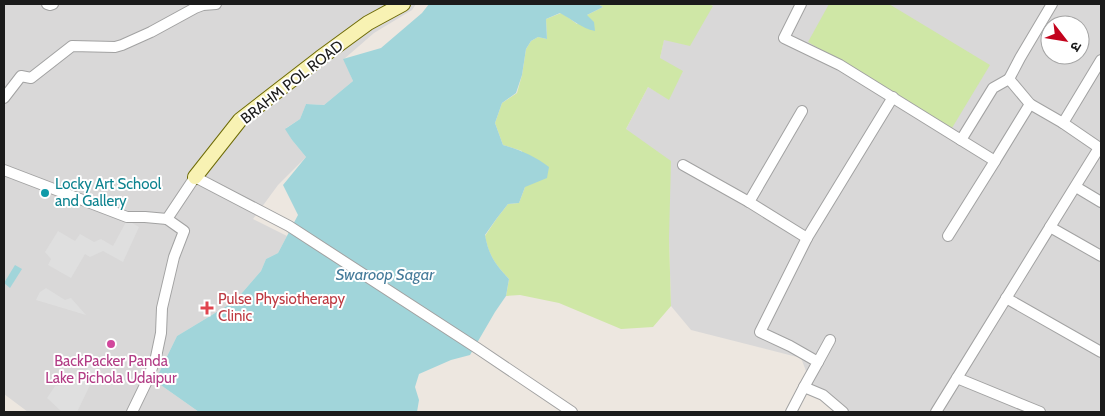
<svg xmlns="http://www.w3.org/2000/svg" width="1105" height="416" font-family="Cabin,'Noto Sans Devanagari',sans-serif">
  <rect width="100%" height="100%" fill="#ede7e0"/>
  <!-- residential -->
  <g fill="#d9d8d8" fill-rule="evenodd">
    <path d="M 4,4 L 416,4 L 412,10 L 374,33 L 344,59 L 353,81 L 324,105 L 306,104 L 300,119 L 286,128 L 292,140 L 306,157 L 278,185 L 253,219 L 287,236 L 278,253 L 266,259 L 261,271 L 235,301 L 177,336 L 155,381 L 199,412 L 28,412 L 4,394 Z"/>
    <path d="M 709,4 L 1101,4 L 1101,412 L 848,412 L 811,384 L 801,358 L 691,330 L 671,306 L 669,238 L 626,129 L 648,87 L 669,99 L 660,58 L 664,39 L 713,6 ZM 1050,25 L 1080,25 L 1080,55 L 1050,55 Z"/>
  </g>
  <!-- grass -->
  <g fill="#cfe7a6">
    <path d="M 598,4 L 709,4 L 713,6 L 690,46 L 664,40 L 660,58 L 683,71 L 669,100 L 648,87 L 626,129 L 671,161 L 669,238 L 671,306 L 653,327 L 621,329 L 559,303 L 520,295 L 506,296 L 509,279 C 495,264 489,256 485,236 L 497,218 L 508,204 L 519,203 L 525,187 L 522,151 L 503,145 L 495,123 L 502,103 L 517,93 L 522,75 L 526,49 L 531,41 L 538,37 L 547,39 L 546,19 L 561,13 L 569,18 L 577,24 L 587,15 L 603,7 Z"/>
    <path d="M 829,4 L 889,4 L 990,65 L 952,128 L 808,42 Z"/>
  </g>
  <!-- parking -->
  <g fill="#dfdfdf">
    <path d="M 127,220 L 139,227 L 123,262 L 103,251 L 90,257 L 85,254 L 71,278 L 48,265 L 51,259 L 45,252 L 58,231 L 75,241 L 80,234 L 94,242 L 101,239 L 113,246 Z"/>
    <path d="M 46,288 L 65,300 L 71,298 L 86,315 L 36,300 L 40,292 Z"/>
    <path d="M 91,363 L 98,365 L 92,381 L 77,412 L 62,412 L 47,398 L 55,386 L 79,383 Z"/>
  </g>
  <!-- water -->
  <g fill="#a1d5da">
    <path d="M 429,4 L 598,4 L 603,7 L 587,15 L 594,22 L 595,31 C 581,28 573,20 560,13 L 546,19 L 547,39 L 538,37 L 531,41 L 526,49 L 522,75 L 516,93 L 502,103 L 495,123 L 503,145 C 520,150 535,156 549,167 L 547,178 L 525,187 L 519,203 L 508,204 L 497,218 L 485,235 C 489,256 495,264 509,279 L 506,296 L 495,312 L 470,355 L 451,360 L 419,374 L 415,387 L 419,400 L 417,412 L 199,412 L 155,381 L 177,336 L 235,301 L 261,271 L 266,259 L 278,253 L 298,215 L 283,185 L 306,157 L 292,140 L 285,129 L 300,119 L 306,104 L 324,105 L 353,81 L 343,59 L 381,48 L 422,13 Z"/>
    <path d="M 15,265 L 22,269 L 10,288 L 4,283 Z"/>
  </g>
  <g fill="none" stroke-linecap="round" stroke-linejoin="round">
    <!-- street casing -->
    <g stroke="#a2a2a2" stroke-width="12">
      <g id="street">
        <path d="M 47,4 L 50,5 L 53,4"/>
        <path d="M 801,4 L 784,38 L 840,65 L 961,140 L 993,88 L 1009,79"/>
        <path d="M 1052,4 L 1020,58 L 1009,79 L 1030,104 L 1063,123 L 1101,149"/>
        <path d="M 4,98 L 21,76 L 31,78 L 72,46 L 115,47 L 122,45 L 151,32 L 195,8 L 203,5 L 216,4"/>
        <path d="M 1063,123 L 1101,60"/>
        <path d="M 995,161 L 1030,104"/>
        <path d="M 683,165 L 749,202 L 807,238"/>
        <path d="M 4,170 L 127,217 L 145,217 L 167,219 L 184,231 L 174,257 L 162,308 L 161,333 L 156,357 L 147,381 L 132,412"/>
        <path d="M 1076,187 L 1101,202"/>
        <path d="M 749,202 L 802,111"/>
        <path d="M 167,219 L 195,177 L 289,226 L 477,348 L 572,412"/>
        <path d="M 1050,227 L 1099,148"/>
        <path d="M 948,236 L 995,161 L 961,140"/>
        <path d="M 1006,298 L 1101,352"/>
        <path d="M 818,362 L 830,340"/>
        <path d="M 957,378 L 1040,412"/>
        <path d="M 804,387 L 818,362 L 790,346 L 760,332 L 807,238 L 893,97"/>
        <path d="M 791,412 L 804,387 L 823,395 L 843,412"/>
        <path d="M 936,412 L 1050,227 L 1101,256"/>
      </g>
    </g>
    <!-- secondary casing -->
    <g stroke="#6e6b06" stroke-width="16">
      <path id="secondary" d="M 195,177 L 240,120 L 320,58 L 368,23 L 403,4"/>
    </g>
    <!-- street -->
    <use href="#street" stroke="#fff" stroke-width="10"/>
    <!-- secondary -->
    <use href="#secondary" stroke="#f8f2b3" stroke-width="14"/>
  </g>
  <!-- markers -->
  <circle fill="#0f9aa8" stroke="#fff" stroke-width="2" cx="45" cy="193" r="5"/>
  <path fill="#e0444e" stroke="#fff" stroke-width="2" d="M204.5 300.5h5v5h5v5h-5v5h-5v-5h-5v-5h5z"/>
  <circle fill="#d1479c" stroke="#fff" stroke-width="2" cx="111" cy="344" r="5"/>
  <g text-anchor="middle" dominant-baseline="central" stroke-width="4" stroke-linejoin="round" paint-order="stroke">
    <!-- street labels -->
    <g font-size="15" fill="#1b1b1b" stroke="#fff">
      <text transform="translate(292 82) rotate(-38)">BRAHM POL ROAD</text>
    </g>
    <!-- culture labels -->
    <g font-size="15" fill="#0d838f" stroke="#fff" text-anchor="start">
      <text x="55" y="184">Locky Art School<tspan x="55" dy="17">and Gallery</tspan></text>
    </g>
    <!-- health labels -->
    <g font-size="15" fill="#be3a42" stroke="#fff" text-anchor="start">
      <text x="218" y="299">Pulse Physiotherapy<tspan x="218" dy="17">Clinic</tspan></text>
    </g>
    <!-- hotel labels -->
    <g font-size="15" fill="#b23c85" stroke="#fff">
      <text x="111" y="361">BackPacker Panda<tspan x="111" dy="17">Lake Pichola Udaipur</tspan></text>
    </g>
    <!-- water labels -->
    <g font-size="16" font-style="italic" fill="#447a99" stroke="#fff">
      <text x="385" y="274">Swaroop Sagar</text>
    </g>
  </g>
  <!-- border -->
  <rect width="1105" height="416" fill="none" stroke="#1b1b1b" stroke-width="10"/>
  <!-- north arrow -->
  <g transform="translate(1065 40) rotate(121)"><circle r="24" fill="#ffffff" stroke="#a4a4a4"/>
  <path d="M0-4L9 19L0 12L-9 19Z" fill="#c3031d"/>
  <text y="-8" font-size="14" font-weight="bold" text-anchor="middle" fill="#1b1b1b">उ</text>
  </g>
</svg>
